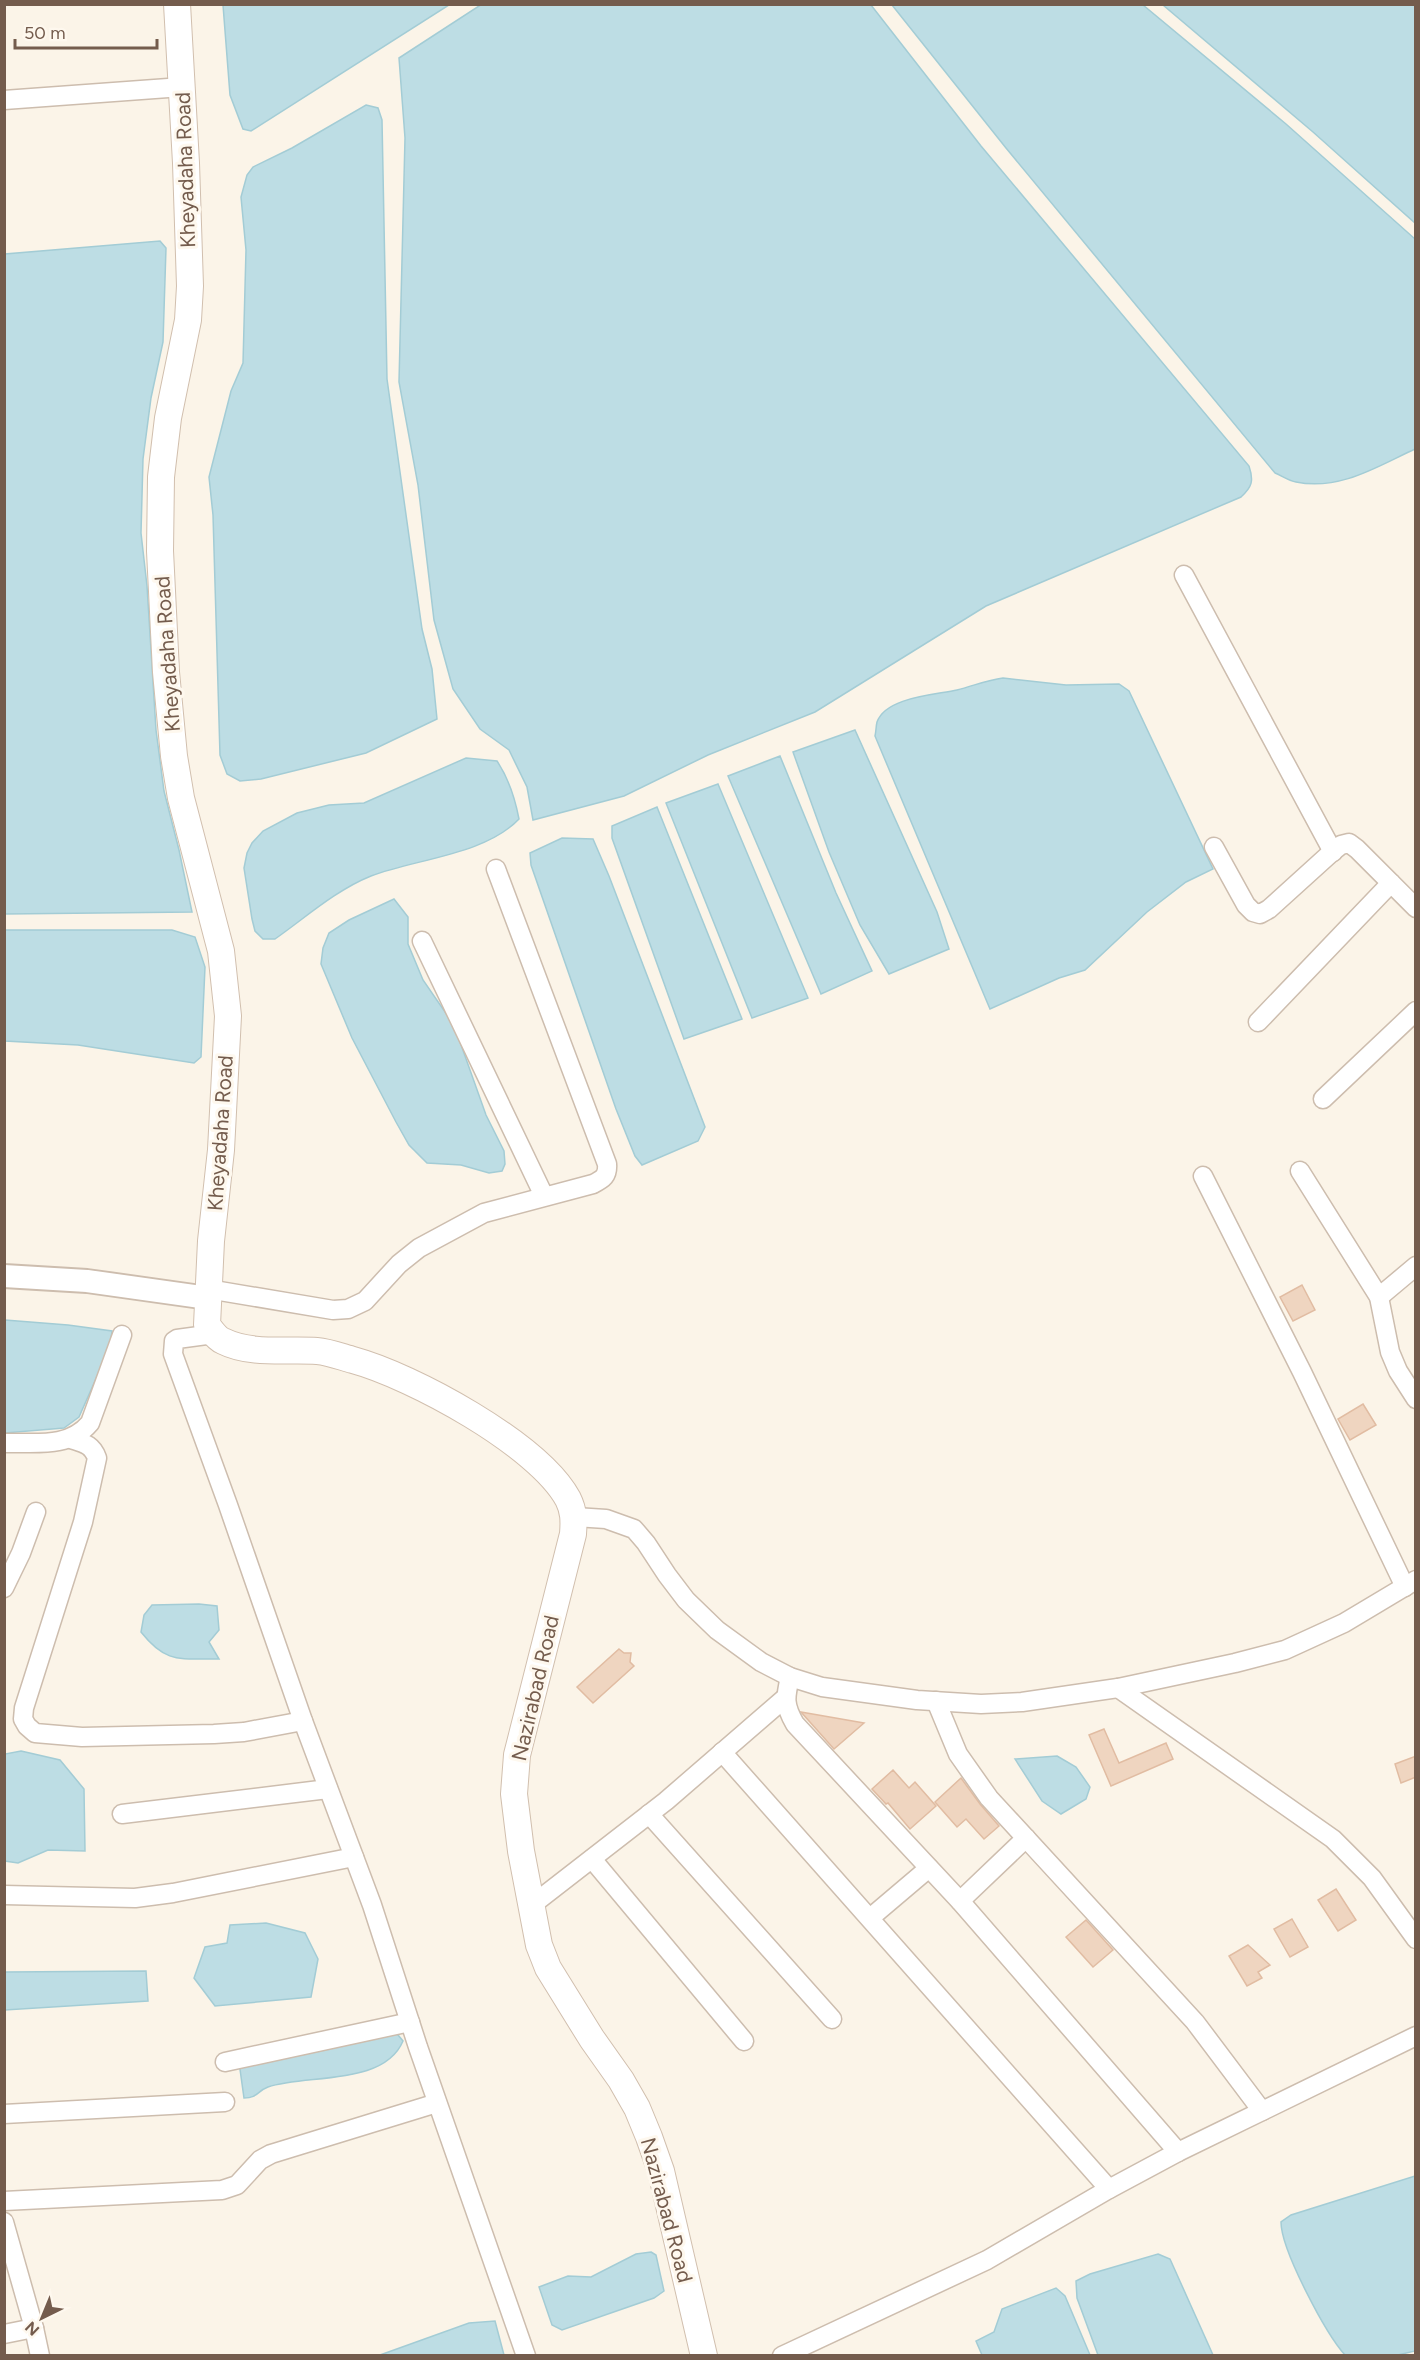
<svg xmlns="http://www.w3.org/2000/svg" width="1420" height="2360" font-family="Figtree,sans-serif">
  <rect width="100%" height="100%" fill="#fbf4e8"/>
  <!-- water -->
  <g fill="#bddde4" stroke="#a3ccd5" stroke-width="1.5">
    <path d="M 482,4 L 871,5 L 981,146 L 1249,466 C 1254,481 1252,487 1241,497 L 986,606 L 815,712 L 708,755 L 624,796 L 533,820 L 527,787 L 509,750 L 480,729 L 453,689 L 434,620 L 418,485 L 399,382 L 405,138 L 399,58 Z"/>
    <path d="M 223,5 L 223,4 L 449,5 L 251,131 L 243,129 L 230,95 Z"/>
    <path d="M 892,5 L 1143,5 L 1286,124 L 1415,239 L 1415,449 C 1378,466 1340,491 1296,482 C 1289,481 1282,476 1275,473 L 1006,148 Z"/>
    <path d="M 1163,5 L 1415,5 L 1415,223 L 1313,132 Z"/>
    <path d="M 366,105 L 378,108 L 382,120 L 387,379 L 422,629 L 432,669 L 437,719 L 366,753 L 261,779 L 240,781 L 227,774 L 220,755 L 213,515 L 209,477 L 231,391 L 243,363 L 246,250 L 241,197 L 247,175 L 253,167 L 292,148 Z"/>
    <path d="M 160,241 L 166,248 L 163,342 L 151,398 L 143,459 L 141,533 L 147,586 L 156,730 L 164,791 L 179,850 L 192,912 L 5,914 L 5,254 Z"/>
    <path d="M 1003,678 L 1066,685 L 1119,684 L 1129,691 L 1213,869 L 1186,882 L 1147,912 L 1085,970 L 1059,978 L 990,1009 L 875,736 C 876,732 876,726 877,722 C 886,697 935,695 957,690 C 973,686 987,680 1003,678 Z"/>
    <path d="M 855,730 L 937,912 L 949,949 L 889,974 L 860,925 L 829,852 L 793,752 Z"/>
    <path d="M 780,756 L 836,893 L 872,971 L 821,994 L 728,776 Z"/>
    <path d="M 466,758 L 497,761 C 509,779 515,798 519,819 C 485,855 415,859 371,876 C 336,890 305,918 275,939 L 263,939 L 255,931 L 252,919 L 244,868 L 247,853 L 252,843 L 263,831 L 297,813 L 329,805 L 364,803 Z"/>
    <path d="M 718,784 L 808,998 L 752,1018 L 666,803 Z"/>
    <path d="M 657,807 L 742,1019 L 684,1039 L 612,838 L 612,826 Z"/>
    <path d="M 562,838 L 593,839 L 609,876 L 705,1127 L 698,1141 L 642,1165 L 635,1156 L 616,1109 L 531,865 L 530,853 Z"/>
    <path d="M 394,899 L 408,917 L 408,944 L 423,980 L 454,1025 L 486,1115 L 504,1151 L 505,1164 L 502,1171 L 489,1173 L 461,1165 L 427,1163 L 409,1145 L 396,1122 L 352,1038 L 321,964 L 323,948 L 329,933 L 349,920 Z"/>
    <path d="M 5,930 L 172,930 L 195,937 L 205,967 L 201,1057 L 194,1063 L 78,1045 L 5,1041 Z"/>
    <path d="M 5,1320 L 68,1325 L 112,1331 L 110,1347 L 79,1417 L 64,1428 L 5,1433 Z"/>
    <path d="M 199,1604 L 217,1606 L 219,1630 L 209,1642 L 219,1659 C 181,1658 167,1665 141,1632 L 144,1615 L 152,1605 Z"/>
    <path d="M 21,1751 L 60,1760 L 84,1789 L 85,1851 L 48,1850 L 18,1863 L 5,1861 L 5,1754 Z"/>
    <path d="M 1057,1756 L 1076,1767 L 1090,1787 L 1086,1799 L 1061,1814 L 1042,1801 L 1015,1759 Z"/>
    <path d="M 266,1923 L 305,1933 L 318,1959 L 311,1997 L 215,2006 L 194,1978 L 205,1947 L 227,1943 L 230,1925 Z"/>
    <path d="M 146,1971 L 148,2001 L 5,2010 L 5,1972 Z"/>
    <path d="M 393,2029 L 403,2041 C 384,2086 308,2074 268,2087 C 257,2091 258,2098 244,2098 L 239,2062 Z"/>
    <path d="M 1415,2176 L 1415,2351 L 1398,2355 L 1345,2355 C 1326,2334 1281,2250 1281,2222 L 1291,2215 Z"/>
    <path d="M 651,2252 L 656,2255 L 664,2291 L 654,2298 L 562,2330 L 552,2325 L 539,2287 L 568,2276 L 591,2277 L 636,2254 Z"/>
    <path d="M 1158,2254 L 1170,2259 L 1213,2355 L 1098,2355 L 1077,2298 L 1076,2281 L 1090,2274 Z"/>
    <path d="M 1056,2288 L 1065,2296 L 1090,2355 L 982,2355 L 976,2341 L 994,2332 L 1002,2309 Z"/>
    <path d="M 495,2321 L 504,2355 L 380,2355 L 469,2323 Z"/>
  </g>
  <!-- building -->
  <g fill="#efd5c0" stroke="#e1bca2" stroke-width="1.5">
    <path d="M 1302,1285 L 1315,1310 L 1293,1321 L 1280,1297 Z"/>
    <path d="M 1363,1404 L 1376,1425 L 1350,1440 L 1338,1419 Z"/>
    <path d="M 619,1649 L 624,1653 L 631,1653 L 630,1662 L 634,1666 L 593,1703 L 577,1687 Z"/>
    <path d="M 801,1712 L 864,1723 L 834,1749 Z"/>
    <path d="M 1104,1729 L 1119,1763 L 1166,1743 L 1173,1759 L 1111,1786 L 1089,1735 Z"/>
    <path d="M 1416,1756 L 1416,1777 L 1401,1783 L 1395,1764 Z"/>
    <path d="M 893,1770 L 909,1788 L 915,1782 L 936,1806 L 910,1829 L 888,1803 L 886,1804 L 872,1789 Z"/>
    <path d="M 961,1778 L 980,1804 L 999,1826 L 984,1839 L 966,1819 L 957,1827 L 935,1802 Z"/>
    <path d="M 1336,1889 L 1356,1920 L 1338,1931 L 1318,1900 Z"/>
    <path d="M 1292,1919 L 1308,1947 L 1290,1957 L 1274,1929 Z"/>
    <path d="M 1086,1920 L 1113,1950 L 1093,1967 L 1066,1937 Z"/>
    <path d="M 1248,1945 L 1270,1965 L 1258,1972 L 1262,1978 L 1247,1986 L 1229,1956 Z"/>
  </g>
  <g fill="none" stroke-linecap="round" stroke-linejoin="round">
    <!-- minor casing -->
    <g stroke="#cdbdae" stroke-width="21">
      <g id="minor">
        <path d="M 4,100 L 182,87"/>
        <path d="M 1184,575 L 1333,852"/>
        <path d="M 1214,847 L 1246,905 L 1253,912 L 1260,914 L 1269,909 L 1332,852 L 1341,845 L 1349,843 L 1357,849 L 1416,908"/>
        <path d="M 422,941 L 544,1196"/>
        <path d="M 1258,1022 L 1391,883"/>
        <path d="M 1323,1099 L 1416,1011"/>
        <path d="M 1300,1171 L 1379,1297 L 1390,1352 L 1398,1371 L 1416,1399"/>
        <path d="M 1203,1176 L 1302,1372 L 1405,1587"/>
        <path d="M 208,1289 L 333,1310 L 348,1309 L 365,1301 L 399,1264 L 419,1248 L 484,1213 L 593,1184 C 603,1179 608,1176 607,1164 L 496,869"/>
        <path d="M 1379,1297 L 1416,1266"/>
        <path d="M 214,1334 L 177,1339 L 174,1341 L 173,1354 L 228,1505 L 303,1721 L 372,1905 L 418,2047 L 526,2356"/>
        <path d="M 71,1439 C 83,1443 92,1444 97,1458 L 83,1522 L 24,1708 L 23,1719 L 27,1726 L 35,1733 L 82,1737 L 214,1734 L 244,1732 L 303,1721"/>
        <path d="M 4,1443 C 35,1442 68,1449 90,1423 L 122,1335"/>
        <path d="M 575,1517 L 606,1519 L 634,1529 L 646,1543 L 667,1575 L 686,1600 L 717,1630 L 761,1662 L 790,1677 L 822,1687 L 917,1700 L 981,1704 L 1022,1702 L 1118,1688 L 1235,1663 L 1285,1650 L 1344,1623 L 1416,1580"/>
        <path d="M 4,1588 L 21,1553 L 36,1512"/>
        <path d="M 790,1677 C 785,1698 784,1705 795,1724 L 960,1901 L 1178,2152"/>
        <path d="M 1118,1688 L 1333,1839 L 1372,1878 L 1416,1939"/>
        <path d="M 936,1701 L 958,1754 L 989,1798 L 1195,2022 L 1262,2111"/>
        <path d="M 722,1752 L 1109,2189"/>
        <path d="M 122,1814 L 328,1789"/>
        <path d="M 649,1814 L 832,2019"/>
        <path d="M 592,1859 L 744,2041"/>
        <path d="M 4,1895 L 135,1898 L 173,1893 L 354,1857"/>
        <path d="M 960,1901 L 1026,1838"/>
        <path d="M 532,1905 L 666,1801 L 785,1698"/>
        <path d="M 870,1918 L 929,1868"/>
        <path d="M 225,2062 L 410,2022"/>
        <path d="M 4,2114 L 225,2102"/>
        <path d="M 4,2201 L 222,2190 L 237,2185 L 260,2160 L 271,2154 L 437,2103"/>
        <path d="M 4,2222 L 34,2328 L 40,2356"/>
        <path d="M 4,2334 L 34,2328"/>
        <path d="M 782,2356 L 987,2260 L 1109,2189 L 1178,2152 L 1416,2036"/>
      </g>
    </g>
    <!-- tertiary casing -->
    <g stroke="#cdbdae" stroke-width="26">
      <path id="tertiary" d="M 4,1276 L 87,1281 L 208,1298"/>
    </g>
    <!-- secondary casing -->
    <g stroke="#d1bfae" stroke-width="28">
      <path id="secondary" d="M 177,4 L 186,163 L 190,286 L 188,320 L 168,418 L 161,477 L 160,551 L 166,672 L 174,756 L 181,798 L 221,951 L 228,1016 L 221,1150 L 211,1241 L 207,1325 C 212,1331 216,1338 223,1341 C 251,1355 287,1349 317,1351 C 329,1352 342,1357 353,1360 C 412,1376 538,1444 568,1499 C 574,1511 574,1521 573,1534 L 517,1755 L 514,1794 L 521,1851 L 539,1945 L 548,1968 L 592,2039 L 621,2080 L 637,2108 L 649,2137 L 661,2171 L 704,2356"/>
    </g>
    <!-- minor -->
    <use href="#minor" stroke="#fff" stroke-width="18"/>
    <!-- tertiary -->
    <use href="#tertiary" stroke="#fff" stroke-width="22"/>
    <!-- secondary -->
    <use href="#secondary" stroke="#fff" stroke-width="26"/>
  </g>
  <g text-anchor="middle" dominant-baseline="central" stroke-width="6" stroke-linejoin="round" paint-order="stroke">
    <!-- street labels -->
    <g font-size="21" fill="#745c4d" stroke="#fef8ee">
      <text transform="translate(185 170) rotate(-92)">Kheyadaha Road</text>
      <text transform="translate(167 654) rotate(-94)">Kheyadaha Road</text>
      <text transform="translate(220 1133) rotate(-86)">Kheyadaha Road</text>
      <text transform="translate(535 1688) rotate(-77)">Nazirabad Road</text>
      <text transform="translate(667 2210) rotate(75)">Nazirabad Road</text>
    </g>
  </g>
  <!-- border -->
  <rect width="1420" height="2360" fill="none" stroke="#745c4d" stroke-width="12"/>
  <!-- north arrow -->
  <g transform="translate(42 2318) rotate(223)" stroke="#fef8ee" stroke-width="4.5" paint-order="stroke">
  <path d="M0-4.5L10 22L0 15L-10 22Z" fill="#745c4d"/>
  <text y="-9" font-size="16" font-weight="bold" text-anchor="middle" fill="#745c4d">N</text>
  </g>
  <!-- scale -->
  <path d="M15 39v9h142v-9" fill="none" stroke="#745c4d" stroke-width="3"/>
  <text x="24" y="39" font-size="18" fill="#745c4d" stroke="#fef8ee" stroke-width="4.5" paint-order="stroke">50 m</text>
</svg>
